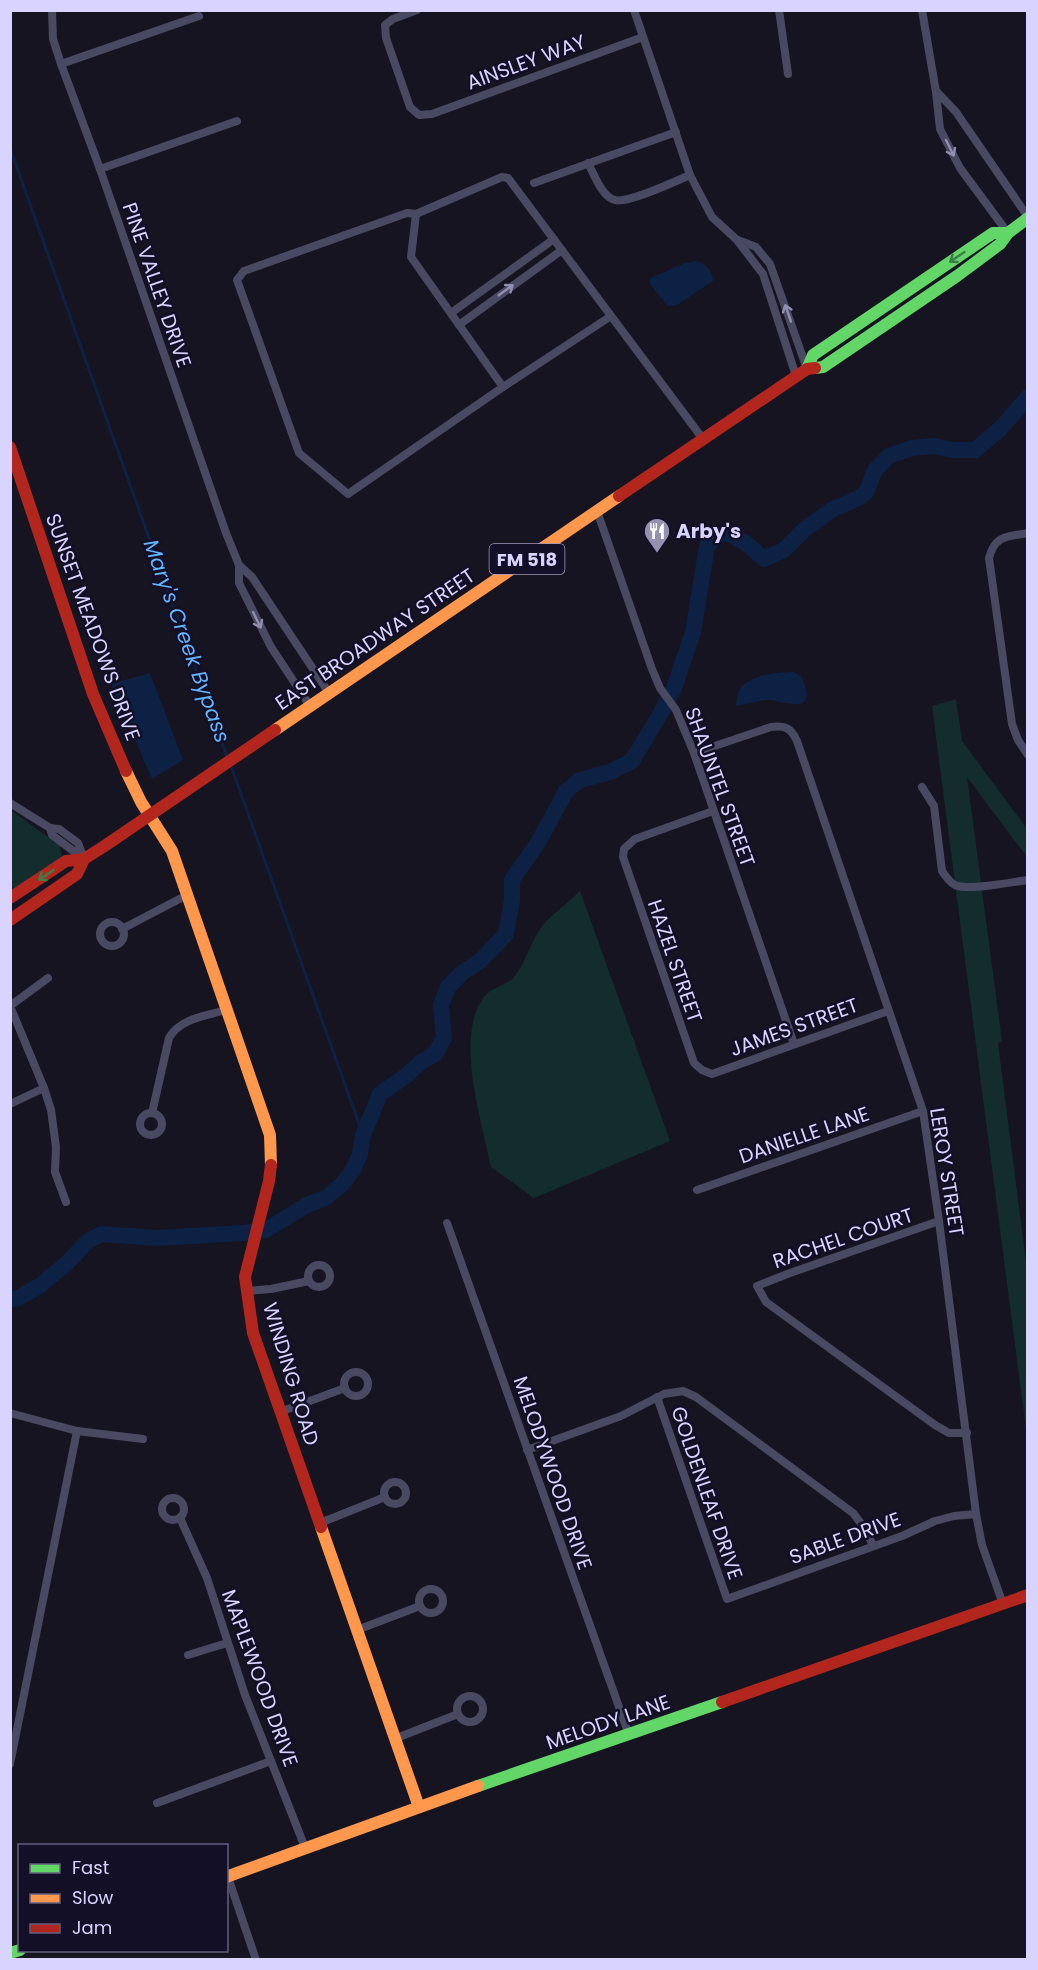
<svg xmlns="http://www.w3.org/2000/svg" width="1038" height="1970" font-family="Poppins,sans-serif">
  <rect width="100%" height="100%" fill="#161421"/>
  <!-- green -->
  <g fill="#132c2d">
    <path d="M 956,699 L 962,741 L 1027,829 L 1027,857 L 967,777 L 1002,1041 L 998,1043 L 1027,1270 L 1027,1437 L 932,706 Z"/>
    <path d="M 11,810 L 60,846 L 62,858 L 11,892 Z"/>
    <path d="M 580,891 L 670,1141 L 534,1198 L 491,1167 C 482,1122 454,1036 484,997 C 492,986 508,985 514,977 C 525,964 530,944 540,929 C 547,918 569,902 580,891 Z"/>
  </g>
  <!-- water -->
  <g fill="#0d2144">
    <path d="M 695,261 C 706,263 712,270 713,281 L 677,305 L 668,306 L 650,284 L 651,278 L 685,263 Z"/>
    <path d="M 794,672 C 801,675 803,679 805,686 C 814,716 781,700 769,700 C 758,700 747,705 736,706 C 737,702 737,695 739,691 C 747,675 778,672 794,672 Z"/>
    <path d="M 150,673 L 183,760 L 152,779 L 111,684 Z"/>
  </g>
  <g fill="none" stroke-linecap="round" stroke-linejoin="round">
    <!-- stream -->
    <g stroke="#0d2144" stroke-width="3">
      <path d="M 10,148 L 227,757"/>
      <path d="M 231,766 L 363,1135"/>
    </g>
    <!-- river -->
    <path stroke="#0d2144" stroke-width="16" d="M 10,1300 L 18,1298 L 41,1285 L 68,1262 L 88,1241 L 101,1234 L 157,1238 L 243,1233 L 266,1230 L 305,1206 L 327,1197 L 342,1184 L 353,1170 L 360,1154 L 363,1135 L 380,1094 L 407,1075 L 421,1062 L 435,1054 L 444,1038 L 441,1005 L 448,987 L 462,973 L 481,960 L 506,934 L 512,900 L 512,880 L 539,841 L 566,791 L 580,780 L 610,772 L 632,761 L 662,711 L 674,688 L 693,632 L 707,546 L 717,535 L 728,533 L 746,543 L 764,559 L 784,550 L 805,529 L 833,509 L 859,498 L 867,491 L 875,470 L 889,456 L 912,448 L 934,446 L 951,450 L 975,450 L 1000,429 L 1028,397"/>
    <!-- street -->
    <g stroke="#4a4962" stroke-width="8">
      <path d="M 52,10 L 53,39 L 61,64 L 100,169 L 226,533 L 239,565 L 239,583 L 271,647 L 310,706"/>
      <path d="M 417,10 L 393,19 L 385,25 L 386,38 L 410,107 L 419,115 L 432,114 L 643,37"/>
      <path d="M 634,10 L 690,175 L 712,217 L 737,240 L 763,274 L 796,376"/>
      <path d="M 779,10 L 788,74"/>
      <path d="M 922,10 L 936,92 L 940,129 L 960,168 L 1008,233"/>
      <path d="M 61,64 L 199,16"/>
      <path d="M 937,92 L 956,112 L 1028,217"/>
      <path d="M 588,163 C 594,174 602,197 615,200 C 627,204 676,181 690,175"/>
      <path d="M 100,169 L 237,121"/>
      <path d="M 534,183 L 676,132"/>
      <path d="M 416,214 L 407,213 L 244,271 L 237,280 L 299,453 L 348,494 L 503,387 L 411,257 L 416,214 L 502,177 L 508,178 L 703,439"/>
      <path d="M 738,240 L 756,247 L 770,264 L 807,369"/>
      <path d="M 451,313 L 554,239"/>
      <path d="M 459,325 L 562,250"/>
      <path d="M 503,387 L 611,316"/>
      <path d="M 597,511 L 652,669 L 660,688 L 676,710 L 694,753 L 794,1044"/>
      <path d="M 1028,533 C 1006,537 995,535 989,558 L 1012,724 L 1018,740 L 1028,755"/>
      <path d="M 239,565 L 252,577 L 329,693"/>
      <path d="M 694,753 L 771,727 C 785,725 791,728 797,741 L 923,1111 L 939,1221 L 976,1514 L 982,1545 L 1003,1604"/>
      <path d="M 922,787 L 934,806 L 942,871 C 946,877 949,882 955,885 C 968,891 1012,882 1028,880"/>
      <path d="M 10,803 L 50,828 L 59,829 L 78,843 L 84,859"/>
      <path d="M 713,811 L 635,839 L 624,849 L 623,857 L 694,1063 L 702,1070 L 712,1074 L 888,1011"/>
      <path d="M 50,828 L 52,835 L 84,859"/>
      <circle cx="112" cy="934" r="12"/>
      <path d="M 122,929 L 187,895"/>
      <path d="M 10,1006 L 44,1088 L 51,1110 L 56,1147 L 55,1172 L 66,1202"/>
      <path d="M 10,1006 L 48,978"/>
      <path d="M 10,1104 L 44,1088"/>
      <circle cx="151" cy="1124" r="11"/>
      <path d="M 152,1113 L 169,1038 C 180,1018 206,1016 226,1010"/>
      <path d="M 697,1190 L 923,1111"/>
      <path d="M 939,1221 L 790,1273 L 757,1286 L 766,1302 L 935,1425 L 949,1433 L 967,1433"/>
      <path d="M 447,1223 L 629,1735"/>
      <circle cx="319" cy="1276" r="11"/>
      <path d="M 246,1291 L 271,1289 L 309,1281"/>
      <circle cx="356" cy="1384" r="12"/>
      <path d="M 657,1397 L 727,1599 L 902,1536 L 935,1521 L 954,1516 L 976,1514"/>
      <path d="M 280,1412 L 345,1388"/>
      <path d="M 10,1413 L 77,1431 L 143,1439"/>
      <path d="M 527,1450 L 621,1416 L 664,1394 L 683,1391 L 696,1397 L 853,1513 L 866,1530 L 873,1546"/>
      <circle cx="395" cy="1493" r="11"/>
      <circle cx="173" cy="1509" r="11"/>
      <path d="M 180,1518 L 207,1578 L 245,1695 L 306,1850"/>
      <path d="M 320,1523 L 385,1497"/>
      <circle cx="431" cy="1601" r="12"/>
      <path d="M 357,1630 L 420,1606"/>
      <path d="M 188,1655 L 227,1643"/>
      <circle cx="470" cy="1709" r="13"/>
      <path d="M 394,1739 L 458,1714"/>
      <path d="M 10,1764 L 77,1431"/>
      <path d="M 157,1803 L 271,1761"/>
      <path d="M 228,1877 L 256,1960"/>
    </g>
    <!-- fast -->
    <g stroke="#63d668" stroke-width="12">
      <path d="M 815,368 L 823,367 L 957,276 L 1000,244 L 1008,233 L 1028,218"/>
      <path d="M 807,369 L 813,355 L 993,233 L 1008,233"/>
      <path d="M 478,1786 L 722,1702"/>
      <path d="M 10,1953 L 20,1950"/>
    </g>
    <!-- slow -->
    <g stroke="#ff974d" stroke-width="12">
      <path d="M 275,730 L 619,496"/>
      <path d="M 126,771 L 141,802 L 172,851 L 270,1135 L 271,1165"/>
      <path d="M 321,1527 L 419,1807"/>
      <path d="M 226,1877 L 478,1786"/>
    </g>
    <!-- jam -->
    <g stroke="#b3261e" stroke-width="12">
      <path d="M 10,447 L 93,694 L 126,771"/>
      <path d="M 619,496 L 807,369 L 815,368"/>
      <path d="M 10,898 L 66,861 L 84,859 L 103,847 L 275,730"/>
      <path d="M 10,920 L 77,874 L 84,859"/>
      <path d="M 271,1165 L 269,1181 L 245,1277 L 253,1333 L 321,1527"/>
      <path d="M 722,1702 L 1028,1595"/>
    </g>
  </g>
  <!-- one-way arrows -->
  <defs><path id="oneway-shaft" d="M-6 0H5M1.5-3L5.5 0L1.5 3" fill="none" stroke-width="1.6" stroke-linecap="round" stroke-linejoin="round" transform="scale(1.5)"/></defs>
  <g stroke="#928eb0">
    <use href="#oneway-shaft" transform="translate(950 148) rotate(64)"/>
    <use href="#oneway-shaft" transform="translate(506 290) rotate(-36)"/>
    <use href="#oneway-shaft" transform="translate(788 313) rotate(-109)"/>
    <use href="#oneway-shaft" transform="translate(257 620) rotate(64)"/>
  </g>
  <g stroke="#3f7c4a">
    <use href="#oneway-shaft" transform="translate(957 257) rotate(146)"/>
    <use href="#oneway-shaft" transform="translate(46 875) rotate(146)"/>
  </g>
  <!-- icons -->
  <defs>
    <g id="restaurant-pin" transform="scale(1.35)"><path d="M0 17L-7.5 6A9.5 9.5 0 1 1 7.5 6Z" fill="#9591b1" stroke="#130f26"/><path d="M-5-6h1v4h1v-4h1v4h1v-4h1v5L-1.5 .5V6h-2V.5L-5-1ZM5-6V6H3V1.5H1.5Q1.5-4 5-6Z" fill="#fff"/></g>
  </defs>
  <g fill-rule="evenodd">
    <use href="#restaurant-pin" x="657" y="531"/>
  </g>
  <g text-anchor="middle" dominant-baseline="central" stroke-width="5" stroke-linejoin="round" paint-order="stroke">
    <!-- shield labels -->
    <rect fill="#130f26" stroke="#9e99be" stroke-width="1.5" x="489.5" y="544" width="75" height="30" rx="4.5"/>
    <g font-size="18" font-weight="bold" fill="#d9d4ff">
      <text x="527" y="559">FM 518</text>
    </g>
    <!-- street labels -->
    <g font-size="20" fill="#d9d4ff" stroke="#130f26">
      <text transform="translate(526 62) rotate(-20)">AINSLEY WAY</text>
      <text transform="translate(157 285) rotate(71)">PINE VALLEY DRIVE</text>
      <text transform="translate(93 627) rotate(70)">SUNSET MEADOWS DRIVE</text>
      <text transform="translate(375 639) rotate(-34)">EAST BROADWAY STREET</text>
      <text transform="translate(720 787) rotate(70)">SHAUNTEL STREET</text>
      <text transform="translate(675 961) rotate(71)">HAZEL STREET</text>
      <text transform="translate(794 1027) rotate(-20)">JAMES STREET</text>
      <text transform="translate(804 1135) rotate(-19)">DANIELLE LANE</text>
      <text transform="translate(947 1172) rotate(81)">LEROY STREET</text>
      <text transform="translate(843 1238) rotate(-19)">RACHEL COURT</text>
      <text transform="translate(291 1374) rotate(73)">WINDING ROAD</text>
      <text transform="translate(553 1473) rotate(71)">MELODYWOOD DRIVE</text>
      <text transform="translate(707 1493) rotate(71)">GOLDENLEAF DRIVE</text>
      <text transform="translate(845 1538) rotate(-20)">SABLE DRIVE</text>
      <text transform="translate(260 1678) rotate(70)">MAPLEWOOD DRIVE</text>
      <text transform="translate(608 1722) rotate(-19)">MELODY LANE</text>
    </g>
    <!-- poi labels -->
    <g font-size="20" font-weight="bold" fill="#d9d4ff" stroke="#130f26" text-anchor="start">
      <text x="676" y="531">Arby's</text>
    </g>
    <!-- water labels -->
    <g font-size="21" font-style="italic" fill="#62b6ff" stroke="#130f26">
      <text transform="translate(187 641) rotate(70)">Mary's Creek Bypass</text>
    </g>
  </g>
  <!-- border -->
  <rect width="1038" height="1970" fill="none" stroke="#d9d4ff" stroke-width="24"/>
  <!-- legend -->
  <rect x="18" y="1844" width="210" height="108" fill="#130f26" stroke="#625e7d" stroke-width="1.5"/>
  <rect x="30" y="1864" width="30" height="9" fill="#63d668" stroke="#625e7d" stroke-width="1.5"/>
  <text x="72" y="1874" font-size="18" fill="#d9d4ff">Fast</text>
  <rect x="30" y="1894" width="30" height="9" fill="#ff974d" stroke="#625e7d" stroke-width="1.5"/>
  <text x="72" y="1904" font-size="18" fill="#d9d4ff">Slow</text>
  <rect x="30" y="1924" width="30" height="9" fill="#b3261e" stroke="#625e7d" stroke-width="1.5"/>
  <text x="72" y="1934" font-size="18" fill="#d9d4ff">Jam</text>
</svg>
